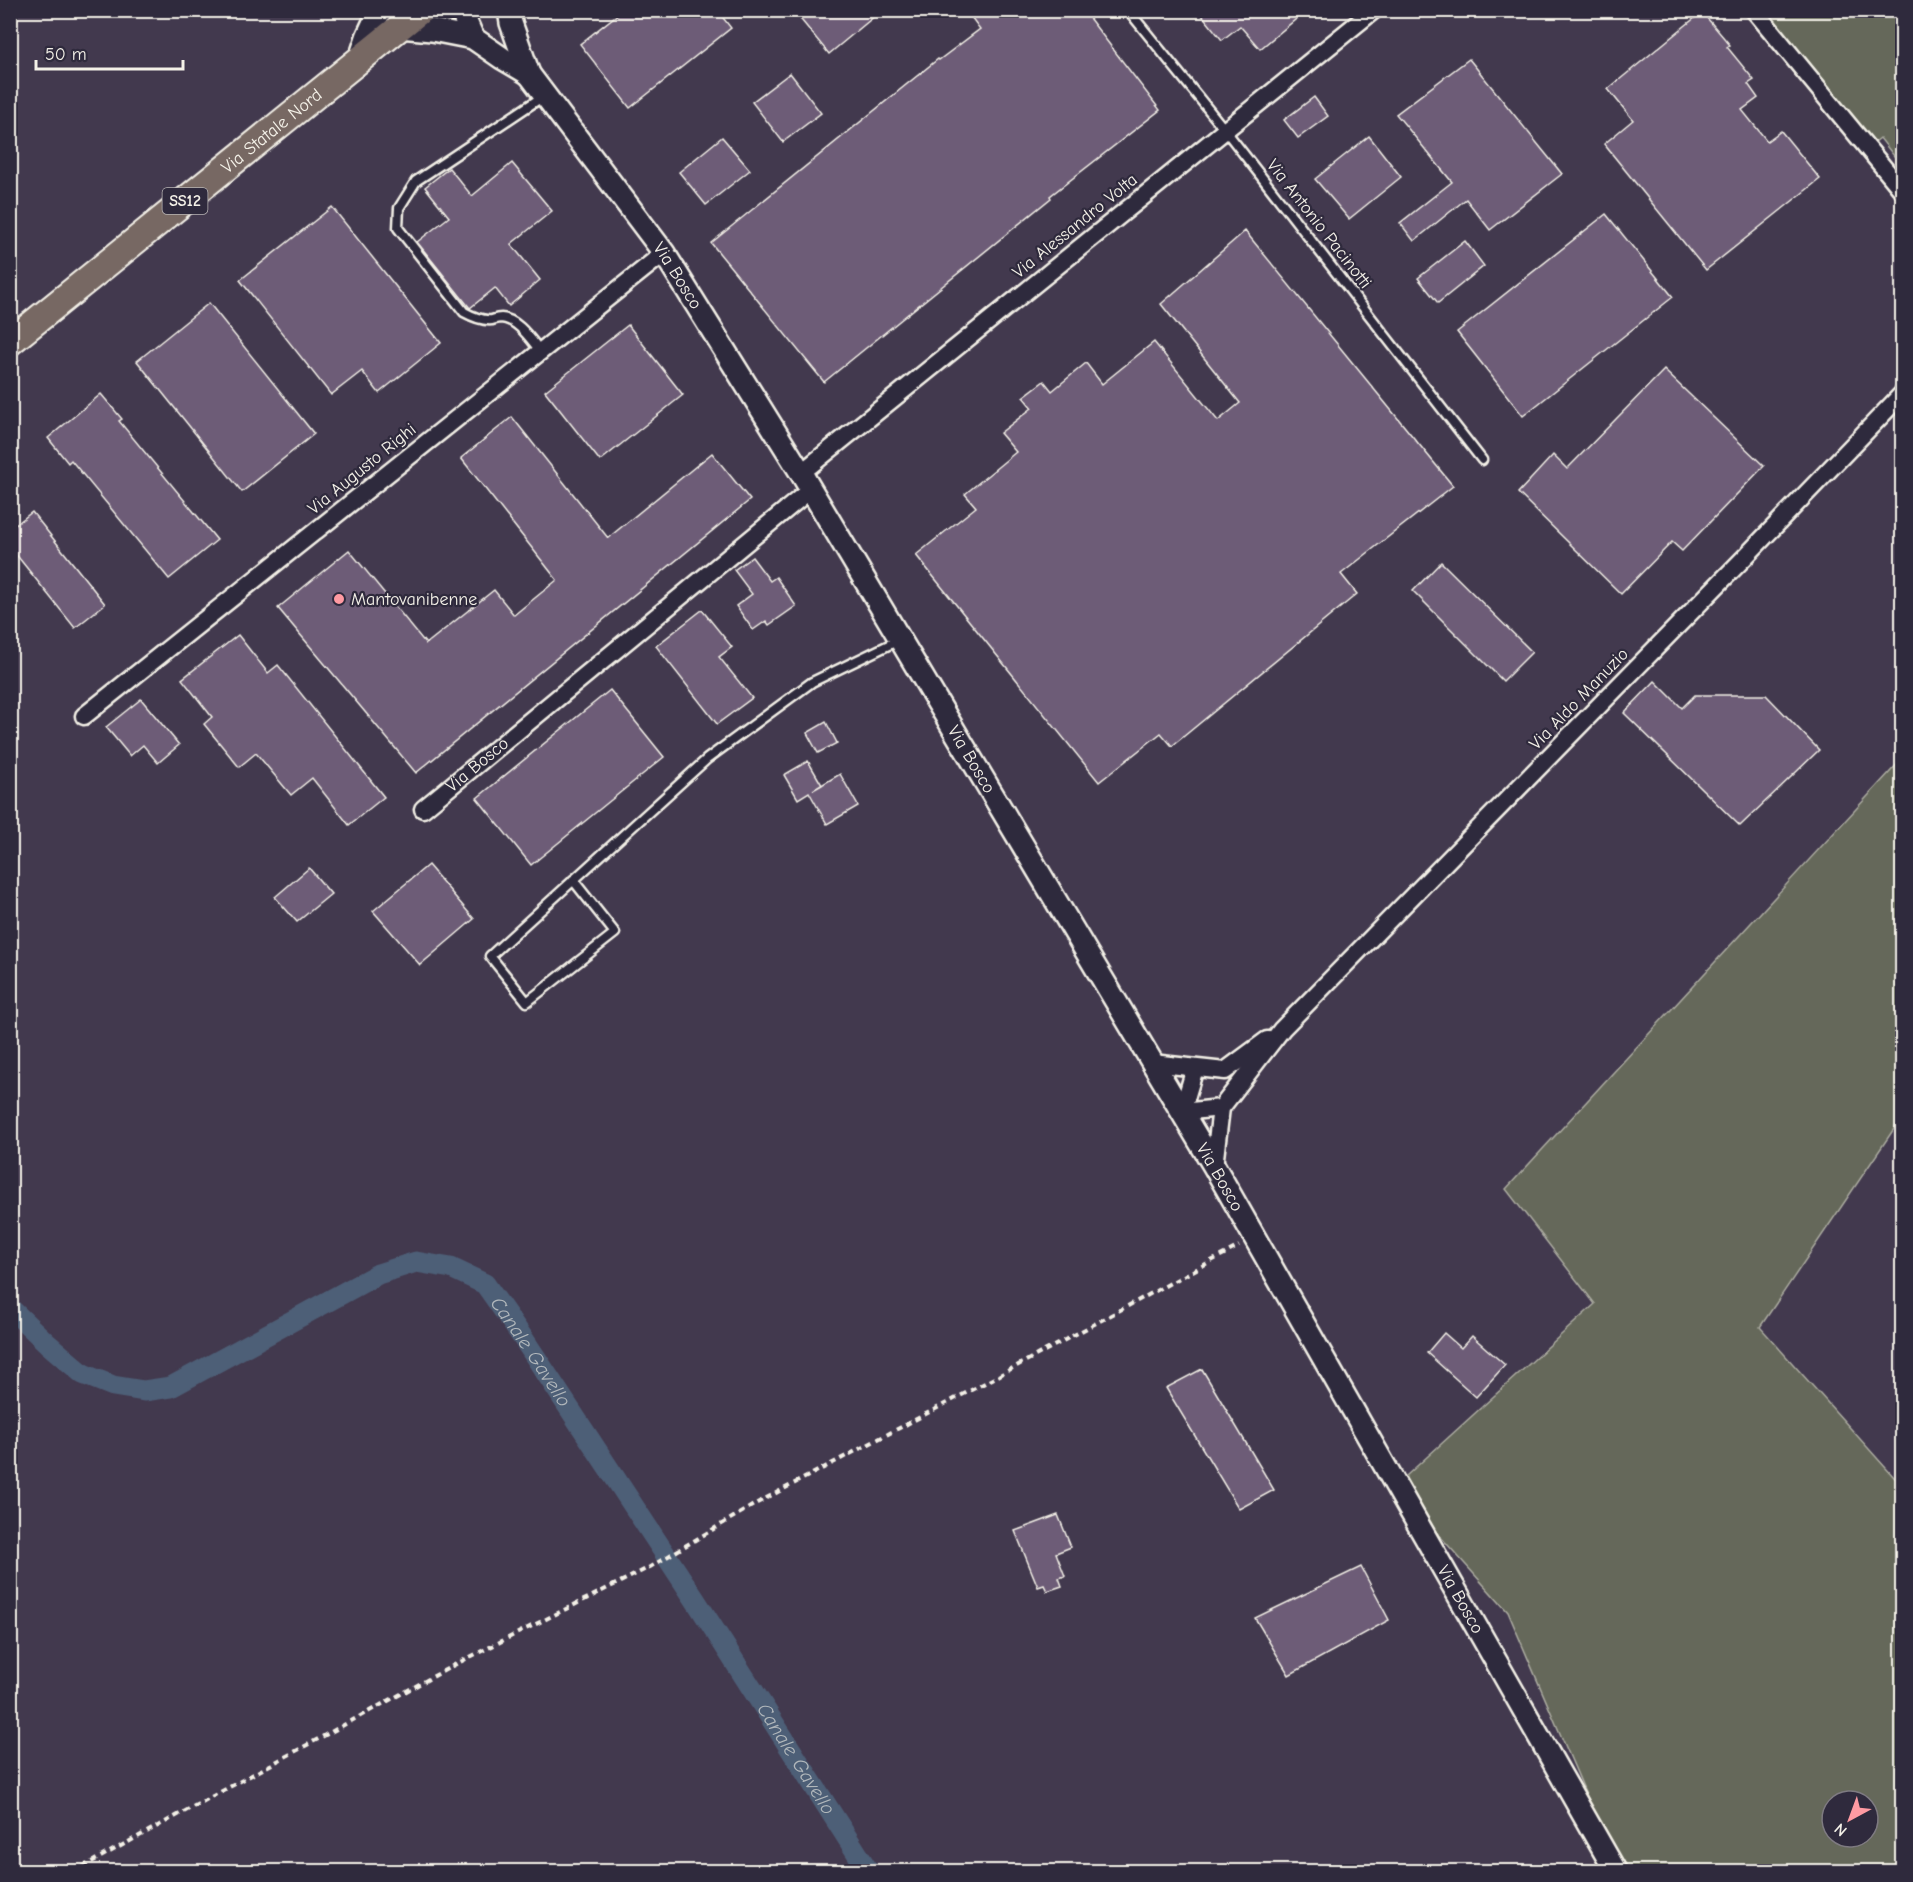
<svg xmlns="http://www.w3.org/2000/svg" width="1913" height="1882" font-family="'Comic Neue',sans-serif">
  <rect width="100%" height="100%" fill="#42394e"/>
  <filter id="ink" filterUnits="userSpaceOnUse"><feTurbulence type="fractalNoise" baseFrequency=".0167" numOctaves="2"/><feDisplacementMap in="SourceGraphic" scale="12" xChannelSelector="R" yChannelSelector="G"/><feConvolveMatrix kernelMatrix="1 2 1 2 8 2 1 2 1" color-interpolation-filters="sRGB"/></filter>
  <g filter="url(#ink)">
    <!-- green -->
    <g fill="#65685a" stroke="#acaca1" stroke-width="1.5" fill-rule="evenodd">
      <path d="M 1768,11 L 1902,11 L 1902,166 L 1880,138 L 1874,143 Z"/>
      <path d="M 1902,759 L 1902,1117 L 1760,1327 L 1902,1486 L 1902,1871 L 1619,1871 L 1508,1612 L 1395,1486 L 1595,1304 L 1506,1189 ZM 1832,1801 L 1868,1801 L 1868,1837 L 1832,1837 Z"/>
    </g>
    <g fill="none" stroke-linecap="round" stroke-linejoin="round">
      <!-- canal -->
      <path stroke="#4d5f77" stroke-width="21" id="s1" d="M 10,1308 L 48,1344 L 83,1374 L 113,1386 L 144,1391 L 171,1387 L 378,1274 L 416,1262 L 451,1268 L 485,1284 L 523,1338 L 696,1601 L 869,1872"/>
    </g>
    <!-- building -->
    <g fill="#6d5c77" stroke="#f4f1e8" stroke-width="1.5">
      <path d="M 623,10 L 717,10 L 731,28 L 630,108 L 580,44 Z"/>
      <path d="M 793,10 L 882,10 L 829,54 Z"/>
      <path d="M 966,10 L 1083,10 L 1160,110 L 1050,196 L 1051,198 L 824,382 L 711,243 L 938,59 L 939,60 L 980,29 Z"/>
      <path d="M 1198,10 L 1307,10 L 1260,49 L 1240,26 L 1222,40 Z"/>
      <path d="M 1702,12 L 1730,45 L 1727,47 L 1754,80 L 1748,84 L 1758,98 L 1742,110 L 1767,141 L 1781,131 L 1820,179 L 1706,270 L 1604,144 L 1633,120 L 1608,89 Z"/>
      <path d="M 1469,59 L 1562,174 L 1490,230 L 1466,199 L 1414,241 L 1400,223 L 1452,182 L 1396,114 Z"/>
      <path d="M 790,73 L 821,113 L 783,142 L 752,102 Z"/>
      <path d="M 1314,97 L 1328,116 L 1298,138 L 1284,120 Z"/>
      <path d="M 1369,136 L 1401,177 L 1349,219 L 1315,179 Z"/>
      <path d="M 722,137 L 750,170 L 706,205 L 679,172 Z"/>
      <path d="M 512,163 L 552,211 L 511,244 L 540,280 L 509,306 L 495,288 L 470,308 L 417,242 L 449,217 L 425,187 L 449,168 L 472,196 Z"/>
      <path d="M 332,207 L 441,343 L 379,393 L 362,371 L 331,395 L 240,280 Z"/>
      <path d="M 1606,214 L 1673,297 L 1523,416 L 1457,332 Z"/>
      <path d="M 1245,231 L 1453,486 L 1341,574 L 1357,594 L 1172,746 L 1161,733 L 1099,782 L 916,555 L 976,507 L 965,494 L 1016,452 L 1000,433 L 1032,408 L 1023,397 L 1044,381 L 1052,391 L 1086,363 L 1102,384 L 1154,342 L 1218,421 L 1240,403 L 1161,304 Z"/>
      <path d="M 1465,241 L 1484,266 L 1438,303 L 1418,278 Z"/>
      <path d="M 209,303 L 314,434 L 242,492 L 137,361 Z"/>
      <path d="M 628,325 L 683,395 L 600,461 L 545,391 Z"/>
      <path d="M 1664,370 L 1764,466 L 1682,551 L 1672,542 L 1621,594 L 1518,493 L 1553,455 L 1567,469 Z"/>
      <path d="M 101,394 L 122,419 L 119,421 L 217,540 L 169,579 L 71,460 L 68,463 L 48,438 Z"/>
      <path d="M 512,417 L 608,538 L 712,453 L 750,500 L 416,773 L 278,608 L 349,550 L 426,644 L 494,590 L 514,615 L 557,580 L 461,458 Z"/>
      <path d="M 32,512 L 105,604 L 75,628 L 10,547 L 10,529 Z"/>
      <path d="M 752,557 L 770,581 L 776,577 L 796,606 L 769,625 L 766,621 L 753,630 L 736,606 L 752,594 L 734,570 Z"/>
      <path d="M 1441,562 L 1532,652 L 1503,681 L 1413,591 Z"/>
      <path d="M 702,610 L 732,647 L 719,657 L 752,698 L 717,724 L 656,646 Z"/>
      <path d="M 238,635 L 268,673 L 278,665 L 384,797 L 349,825 L 312,778 L 291,795 L 256,753 L 239,767 L 204,724 L 212,717 L 182,679 Z"/>
      <path d="M 1655,681 L 1682,708 L 1695,695 L 1766,695 L 1819,750 L 1740,826 L 1624,713 Z"/>
      <path d="M 610,690 L 664,757 L 531,865 L 477,798 Z"/>
      <path d="M 141,699 L 179,745 L 158,763 L 143,745 L 130,756 L 106,727 Z"/>
      <path d="M 826,722 L 837,743 L 818,753 L 807,733 Z"/>
      <path d="M 808,761 L 822,785 L 813,790 L 840,774 L 858,806 L 827,824 L 809,792 L 798,799 L 784,775 Z"/>
      <path d="M 428,865 L 474,919 L 420,965 L 373,911 Z"/>
      <path d="M 309,868 L 331,894 L 297,922 L 275,897 Z"/>
      <path d="M 1444,1333 L 1461,1348 L 1472,1336 L 1505,1365 L 1476,1397 L 1427,1353 Z"/>
      <path d="M 1202,1369 L 1274,1490 L 1239,1509 L 1166,1388 Z"/>
      <path d="M 1058,1515 L 1071,1547 L 1056,1553 L 1065,1576 L 1059,1578 L 1062,1586 L 1047,1591 L 1044,1585 L 1038,1587 L 1015,1531 Z"/>
      <path d="M 1361,1567 L 1389,1620 L 1289,1675 L 1255,1618 Z"/>
    </g>
    <g fill="none" stroke-linecap="round" stroke-linejoin="round">
      <!-- service casing -->
      <g stroke="#f4f1e8" stroke-width="13">
        <g id="service">
          <path d="M 1128,10 L 1225,130 L 1482,460"/>
          <path d="M 541,352 C 531,340 518,319 501,318 C 498,318 495,319 492,320 C 482,321 473,317 464,312 L 398,228 L 399,208 L 416,181 L 545,95"/>
          <path d="M 573,880 L 615,933 L 527,1002 L 490,956 L 707,759 L 812,682 L 899,640"/>
        </g>
      </g>
      <!-- minor casing -->
      <g stroke="#f4f1e8" stroke-width="21">
        <g id="minor">
          <path d="M 1754,10 L 1902,190"/>
          <path d="M 801,473 L 1374,10"/>
          <path d="M 84,716 L 664,253"/>
          <path id="s2" d="M 423,809 L 810,490"/>
          <path d="M 1152,1063 L 1225,1071 L 1267,1040"/>
          <path d="M 1195,1068 L 1182,1112 L 1221,1108"/>
          <path d="M 1214,1166 L 1221,1108 L 1282,1029 L 1746,556 L 1902,394"/>
        </g>
      </g>
      <!-- tertiary casing -->
      <g stroke="#f4f1e8" stroke-width="26">
        <g id="tertiary">
          <path d="M 461,10 L 473,38"/>
          <path id="s3" d="M 509,10 L 511,23 L 529,74 L 664,253 L 801,473 L 1214,1166 L 1616,1872"/>
          <path d="M 400,27 L 432,30 L 473,38 L 502,58 L 529,74"/>
        </g>
      </g>
      <!-- secondary casing -->
      <g stroke="#f4f1e8" stroke-width="27">
        <path id="secondary" d="M 360,60 L 368,36 L 380,10"/>
      </g>
      <!-- primary casing -->
      <g stroke="#f4f1e8" stroke-width="30">
        <g id="primary">
          <path id="s4" d="M 10,342 L 421,10"/>
        </g>
      </g>
      <!-- path -->
      <path stroke="#f4f1e8" stroke-width="4" stroke-dasharray="6 4.5" stroke-linecap="butt" d="M 73,1872 L 458,1663 L 650,1567 L 757,1503 L 998,1376 L 1239,1246"/>
      <!-- service -->
      <use href="#service" stroke="#2f2a3d" stroke-width="8"/>
      <!-- minor -->
      <use href="#minor" stroke="#2f2a3d" stroke-width="16"/>
      <!-- tertiary -->
      <use href="#tertiary" stroke="#2f2a3d" stroke-width="21"/>
      <!-- secondary -->
      <use href="#secondary" stroke="#2f2a3d" stroke-width="22"/>
      <!-- primary -->
      <use href="#primary" stroke="#776864" stroke-width="26"/>
    </g>
  </g>
  <!-- markers -->
  <circle fill="#ff9aa2" stroke="#2f2a3d" stroke-width="2" cx="339" cy="599" r="6"/>
  <g text-anchor="middle" dominant-baseline="central" stroke-width="4.5" stroke-linejoin="round" paint-order="stroke">
    <!-- shield labels -->
    <rect fill="#2f2a3d" stroke="#b9b5b5" stroke-width="1.5" x="162.5" y="188" width="45" height="26" rx="4.5"/>
    <g font-size="16" font-weight="bold" fill="#f4f1e8">
      <text x="185" y="201">SS12</text>
    </g>
    <!-- street labels -->
    <g font-size="18" fill="#f4f1e8" stroke="#2f2a3d">
      <text stroke="none"><textPath href="#s4" startOffset="336">Via Statale Nord</textPath></text>
      <text transform="translate(1319 224) rotate(52)">Via Antonio Pacinotti</text>
      <text transform="translate(1075 226) rotate(-39)">Via Alessandro Volta</text>
      <text stroke="none"><textPath href="#s3" startOffset="318">Via Bosco</textPath></text>
      <text transform="translate(362 469) rotate(-39)">Via Augusto Righi</text>
      <text transform="translate(1579 699) rotate(-46)">Via Aldo Manuzio</text>
      <text stroke="none"><textPath href="#s3" startOffset="884">Via Bosco</textPath></text>
      <text stroke="none"><textPath href="#s2" startOffset="70">Via Bosco</textPath></text>
      <text stroke="none"><textPath href="#s3" startOffset="1370">Via Bosco</textPath></text>
      <text stroke="none"><textPath href="#s3" startOffset="1856">Via Bosco</textPath></text>
    </g>
    <!-- poi labels -->
    <g font-size="18" fill="#f4f1e8" stroke="#2f2a3d" text-anchor="start">
      <text x="351" y="599">Mantovanibenne</text>
    </g>
    <!-- water labels -->
    <g font-size="20" font-style="italic" fill="#b1b7bb" stroke="#2f2a3d">
      <text stroke="none"><textPath href="#s1" startOffset="620">Canale Gavello</textPath></text>
      <text stroke="none"><textPath href="#s1" startOffset="1106">Canale Gavello</textPath></text>
    </g>
  </g>
  <!-- margin -->
  <rect width="1913" height="1882" fill="none" stroke="#2f2a3d" stroke-width="36"/>
  <rect x="18" y="18" width="1877" height="1846" fill="none" stroke="#f4f1e8" stroke-width="2" filter="url(#ink)"/>
  <!-- north arrow -->
  <g transform="translate(1850 1819) rotate(221)"><circle r="28" fill="#2f2a3d" stroke="#7e7a81" stroke-width="1.5"/>
  <path d="M0-4.5L10 22L0 15L-10 22Z" fill="#ff9aa2"/>
  <text y="-9" font-size="16" font-weight="bold" text-anchor="middle" fill="#f4f1e8">N</text>
  </g>
  <!-- scale -->
  <path d="M36 60v9h147v-9" fill="none" stroke="#f4f1e8" stroke-width="3"/>
  <text x="45" y="60" font-size="18" fill="#f4f1e8" stroke="#2f2a3d" stroke-width="4.5" paint-order="stroke">50 m</text>
</svg>
